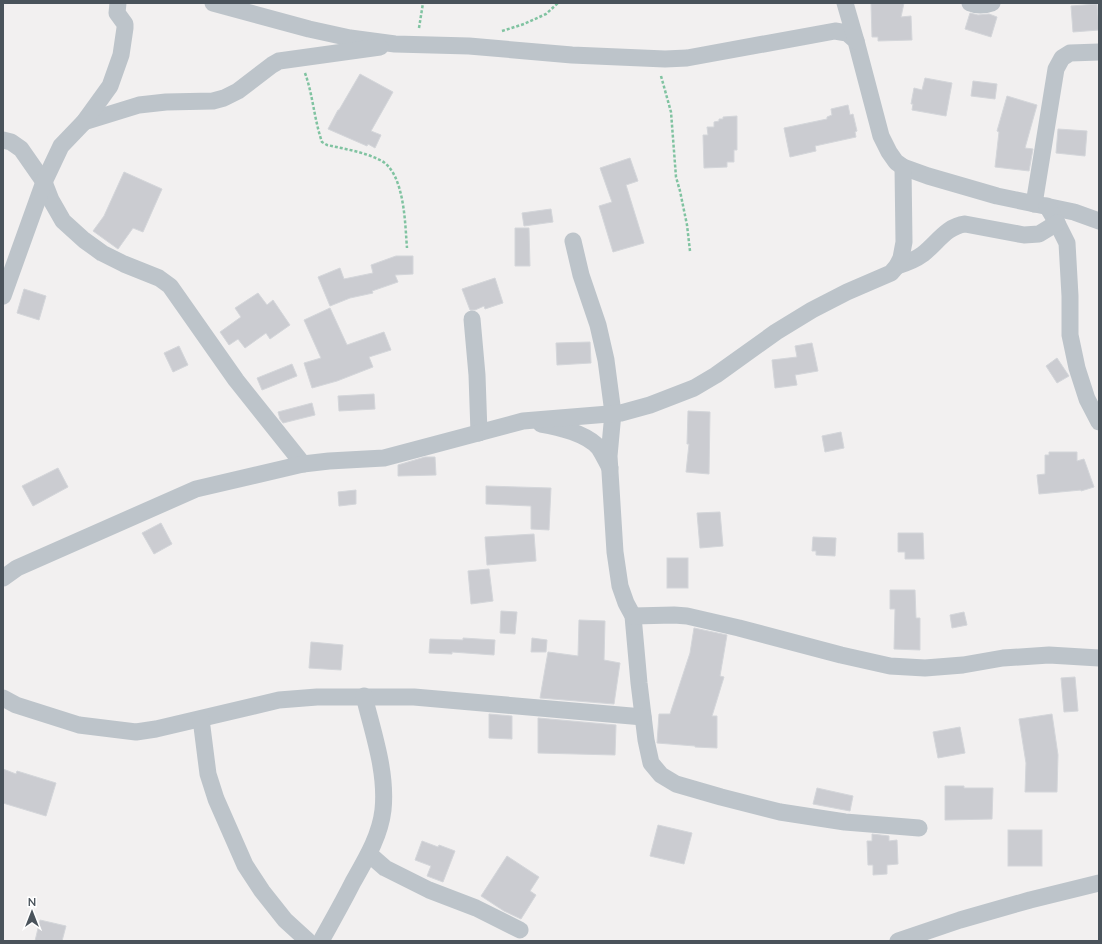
<svg xmlns="http://www.w3.org/2000/svg" width="1102" height="944" font-family="Lato,sans-serif">
  <rect width="100%" height="100%" fill="#f2f0f0"/>
  <!-- building -->
  <g fill="#cbccd1" stroke="#d4d6da">
    <path d="M 871,3 L 904,3 L 901,17 L 911,16 L 912,40 L 878,41 L 878,37 L 872,37 Z"/>
    <path d="M 1097,4 L 1099,30 L 1073,32 L 1071,6 Z"/>
    <path d="M 970,13 L 978,15 L 989,14 L 997,17 L 991,37 L 965,29 Z"/>
    <path d="M 360,74 L 393,92 L 371,131 L 381,135 L 375,148 L 368,144 L 367,146 L 328,129 L 338,110 L 339,110 Z"/>
    <path d="M 925,78 L 952,83 L 946,116 L 912,110 L 913,104 L 911,104 L 914,88 L 922,90 Z"/>
    <path d="M 973,81 L 997,84 L 995,99 L 971,96 Z"/>
    <path d="M 1007,96 L 1037,105 L 1025,148 L 1033,149 L 1029,171 L 995,167 L 999,132 L 997,131 Z"/>
    <path d="M 848,105 L 850,115 L 853,114 L 857,131 L 855,132 L 856,137 L 815,146 L 816,151 L 790,157 L 784,128 L 827,119 L 827,117 L 832,115 L 831,109 Z"/>
    <path d="M 737,116 L 737,150 L 734,150 L 734,162 L 727,162 L 727,167 L 704,168 L 703,135 L 708,135 L 707,127 L 714,127 L 714,122 L 719,121 L 719,119 L 723,119 L 723,117 Z"/>
    <path d="M 1058,129 L 1087,131 L 1085,156 L 1056,153 Z"/>
    <path d="M 630,158 L 638,181 L 626,185 L 644,243 L 613,252 L 599,206 L 612,202 L 600,168 Z"/>
    <path d="M 124,172 L 162,189 L 143,232 L 133,228 L 118,249 L 93,231 L 104,216 Z"/>
    <path d="M 551,209 L 553,222 L 524,226 L 522,213 Z"/>
    <path d="M 515,228 L 529,228 L 530,266 L 515,266 Z"/>
    <path d="M 396,256 L 413,256 L 413,274 L 395,275 L 398,282 L 372,291 L 373,293 L 350,298 L 330,306 L 318,277 L 340,268 L 344,279 L 373,273 L 371,265 Z"/>
    <path d="M 495,278 L 503,303 L 485,309 L 484,306 L 475,310 L 470,310 L 462,289 Z"/>
    <path d="M 24,289 L 46,296 L 39,320 L 17,313 Z"/>
    <path d="M 258,293 L 267,305 L 273,300 L 290,325 L 270,339 L 266,333 L 245,348 L 238,339 L 229,345 L 220,332 L 241,317 L 235,308 Z"/>
    <path d="M 330,308 L 347,345 L 384,332 L 391,350 L 369,357 L 373,367 L 337,381 L 312,388 L 304,363 L 321,358 L 304,320 Z"/>
    <path d="M 590,342 L 591,363 L 557,365 L 556,343 Z"/>
    <path d="M 812,343 L 818,371 L 795,375 L 797,385 L 775,388 L 772,360 L 797,357 L 795,346 Z"/>
    <path d="M 179,346 L 188,365 L 173,372 L 164,353 Z"/>
    <path d="M 1057,358 L 1069,376 L 1057,383 L 1046,366 Z"/>
    <path d="M 292,364 L 297,376 L 262,390 L 257,378 Z"/>
    <path d="M 374,394 L 375,409 L 339,411 L 338,396 Z"/>
    <path d="M 312,403 L 315,415 L 283,423 L 280,419 L 278,412 Z"/>
    <path d="M 688,411 L 710,412 L 709,474 L 686,472 L 689,444 L 687,444 Z"/>
    <path d="M 841,432 L 844,448 L 825,452 L 822,436 Z"/>
    <path d="M 1049,452 L 1077,452 L 1077,461 L 1084,459 L 1094,487 L 1081,491 L 1081,490 L 1039,494 L 1037,475 L 1045,474 L 1045,455 L 1049,455 Z"/>
    <path d="M 425,457 L 435,457 L 436,475 L 398,476 L 398,465 Z"/>
    <path d="M 58,468 L 68,487 L 33,506 L 22,486 Z"/>
    <path d="M 486,486 L 551,488 L 549,530 L 531,529 L 531,506 L 486,504 Z"/>
    <path d="M 356,490 L 356,504 L 339,506 L 338,492 Z"/>
    <path d="M 720,512 L 723,546 L 700,548 L 697,513 Z"/>
    <path d="M 161,523 L 172,544 L 154,554 L 142,533 Z"/>
    <path d="M 898,533 L 923,533 L 924,559 L 905,559 L 905,552 L 898,552 Z"/>
    <path d="M 534,534 L 536,561 L 487,565 L 485,537 Z"/>
    <path d="M 813,537 L 836,538 L 835,556 L 816,555 L 816,551 L 812,551 Z"/>
    <rect x="667" y="558" width="21" height="30"/>
    <path d="M 489,569 L 493,601 L 471,604 L 468,571 Z"/>
    <path d="M 890,590 L 915,590 L 916,618 L 920,618 L 920,650 L 894,649 L 895,609 L 890,609 Z"/>
    <path d="M 501,611 L 517,612 L 515,634 L 500,633 Z"/>
    <path d="M 964,612 L 967,625 L 952,628 L 950,615 Z"/>
    <path d="M 579,620 L 605,621 L 604,660 L 620,663 L 614,704 L 540,698 L 548,652 L 578,656 Z"/>
    <path d="M 694,628 L 727,635 L 720,676 L 724,677 L 712,716 L 717,716 L 717,748 L 695,747 L 695,746 L 657,743 L 659,714 L 670,714 L 690,653 Z"/>
    <path d="M 463,638 L 495,640 L 494,655 L 452,652 L 452,654 L 429,653 L 430,639 L 463,640 Z"/>
    <path d="M 532,638 L 547,640 L 546,652 L 531,652 Z"/>
    <path d="M 311,642 L 343,645 L 341,670 L 309,668 Z"/>
    <path d="M 1075,677 L 1078,711 L 1064,712 L 1061,678 Z"/>
    <path d="M 489,714 L 512,716 L 512,739 L 489,738 Z"/>
    <path d="M 1052,714 L 1058,755 L 1057,792 L 1025,792 L 1026,763 L 1019,719 Z"/>
    <path d="M 538,718 L 616,725 L 615,755 L 538,753 Z"/>
    <path d="M 960,727 L 965,753 L 938,758 L 933,732 Z"/>
    <path d="M 3,769 L 16,774 L 17,771 L 56,783 L 46,816 L 3,803 Z"/>
    <path d="M 945,786 L 964,786 L 964,788 L 993,788 L 992,819 L 945,820 Z"/>
    <path d="M 817,788 L 853,796 L 850,811 L 813,804 Z"/>
    <path d="M 658,825 L 692,833 L 684,864 L 650,856 Z"/>
    <rect x="1008" y="830" width="34" height="36"/>
    <path d="M 872,834 L 889,836 L 889,841 L 897,840 L 898,864 L 887,865 L 887,874 L 873,875 L 873,865 L 868,865 L 867,841 L 872,841 Z"/>
    <path d="M 422,841 L 438,847 L 439,845 L 455,851 L 443,882 L 427,876 L 431,866 L 415,860 Z"/>
    <path d="M 507,856 L 539,877 L 530,891 L 536,895 L 521,919 L 504,911 L 481,896 Z"/>
    <path d="M 40,920 L 66,926 L 62,941 L 35,941 Z"/>
  </g>
  <g fill="none" stroke-linecap="round" stroke-linejoin="round">
    <!-- path -->
    <g stroke="#80c3a1" stroke-width="2.5" stroke-dasharray="3 2" stroke-linecap="butt">
      <path d="M 419,28 L 423,3"/>
      <path d="M 502,31 L 524,24 L 546,14 L 558,3"/>
      <path d="M 305,73 C 313,95 314,119 322,142 L 327,145 C 345,149 364,152 380,160 C 405,172 405,225 407,248"/>
      <path d="M 661,76 L 671,112 L 676,177 L 680,191 L 687,225 L 690,251"/>
    </g>
    <!-- street -->
    <g stroke="#bdc4ca" stroke-width="17">
      <path d="M 213,3 L 309,29 L 350,38 L 395,44 L 469,46 L 572,55 L 665,59 L 687,58 L 835,31 L 847,33 L 856,41 L 881,136 L 889,152 L 896,162 L 903,167 L 928,176 L 997,196 L 1074,212 L 1099,221"/>
      <path d="M 845,3 L 856,41"/>
      <path d="M 970,3 C 977,6 986,5 992,3"/>
      <path d="M 84,122 L 139,105 L 166,102 L 213,101 L 224,98 L 238,91 L 272,65 L 279,61 L 380,47"/>
      <path d="M 3,140 L 11,142 L 21,149 L 44,182 L 51,200 L 63,221 L 84,240 L 102,253 L 124,264 L 159,278 L 170,286 L 236,380 L 303,464"/>
      <path d="M 1034,204 L 1056,69 L 1062,58 L 1070,53 L 1099,52"/>
      <path d="M 1047,206 L 1057,223 L 1067,243 L 1070,296 L 1070,335 L 1077,368 L 1087,399 L 1099,422"/>
      <path d="M 573,241 L 581,275 L 598,325 L 606,360 L 613,413 L 609,456 L 615,552 L 620,586 L 626,603 L 633,616 L 639,683 L 646,740 L 651,763 L 661,775 L 676,784 L 721,797 L 780,812 L 845,822 L 919,828"/>
      <path d="M 897,266 C 907,263 915,260 923,254 C 937,243 947,226 965,224 L 1024,235 L 1039,234 L 1057,223"/>
      <path d="M 3,296 L 44,182 L 61,146 L 84,122 L 110,86 L 121,55 L 125,28 L 125,24 L 117,13 L 118,3"/>
      <path d="M 472,319 L 477,375 L 479,433"/>
      <path d="M 541,424 C 559,427 587,434 599,448 C 603,454 606,461 610,468"/>
      <path d="M 3,578 L 17,568 L 196,489 L 303,464 L 329,461 L 384,458 L 523,421 L 621,413 L 650,405 L 694,388 L 716,375 L 776,332 L 812,310 L 847,292 L 891,273 L 897,266 L 901,258 L 904,242 L 903,167"/>
      <path d="M 633,616 L 674,615 L 687,616 L 739,628 L 841,655 L 890,666 L 925,668 L 963,665 L 1003,658 L 1049,655 L 1099,658"/>
      <path d="M 3,698 L 16,705 L 79,725 L 136,732 L 156,729 L 279,700 L 317,697 L 414,697 L 643,717"/>
      <path d="M 201,719 L 208,774 L 216,799 L 245,865 L 262,891 L 285,920 L 308,941"/>
      <path d="M 369,854 L 385,868 L 429,890 L 476,908 L 520,930"/>
      <path d="M 321,941 C 332,921 343,902 353,882 C 366,859 380,836 383,810 C 387,772 373,733 364,696"/>
      <path d="M 898,941 L 960,920 L 1030,900 L 1099,883"/>
    </g>
  </g>
  <!-- border -->
  <rect width="1102" height="944" fill="none" stroke="#4a535b" stroke-width="8"/>
  <!-- north arrow -->
  <g transform="translate(32 912)" stroke="#ffffff" stroke-width="3" paint-order="stroke">
  <path d="M0-3L7 15L0 10L-7 15Z" fill="#4a535b"/>
  <text y="-6" font-size="11" font-weight="bold" text-anchor="middle" fill="#4a535b">N</text>
  </g>
</svg>
